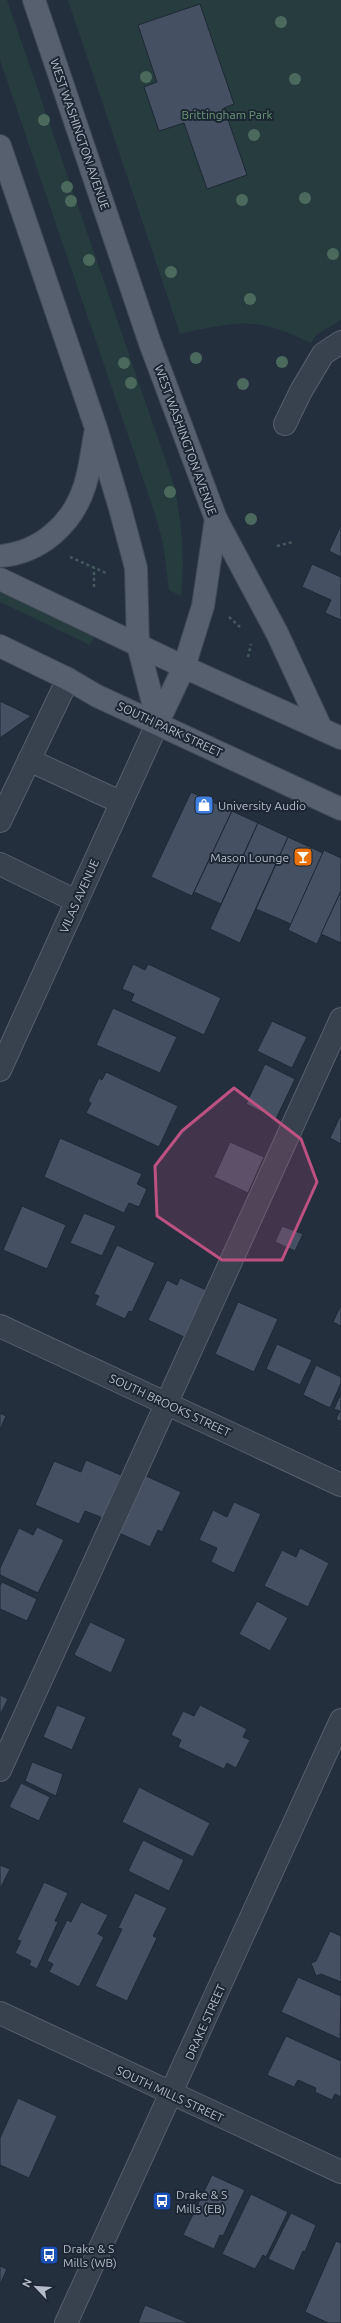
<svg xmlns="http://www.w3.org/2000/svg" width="341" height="2323" font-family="Ubuntu,sans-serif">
  <rect width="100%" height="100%" fill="#242f3e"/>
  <!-- green -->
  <g fill="#263c3f">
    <path d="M 0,0 L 7,0 L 174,485 C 182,523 185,558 181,596 L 169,590 L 163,543 L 155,514 L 0,60 Z"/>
    <path d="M 68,0 L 341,0 L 341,320 L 316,335 L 311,343 C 255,316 238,321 180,334 Z"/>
    <path d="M 0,591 L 8,595 L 94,637 L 90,645 L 0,602 Z"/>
  </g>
  <!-- building -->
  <g fill="#455162" stroke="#1f2835">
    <path d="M 200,4 L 234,104 L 224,108 L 247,175 L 207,189 L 184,123 L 159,131 L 144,87 L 157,82 L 138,25 Z"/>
    <path d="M 341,525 L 341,557 L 329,551 Z"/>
    <path d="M 312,564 L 341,577 L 341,620 L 325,613 L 331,600 L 302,587 Z"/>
    <path d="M 0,701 L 31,716 L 0,738 Z"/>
    <path d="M 191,792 L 232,811 L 192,896 L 151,877 Z"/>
    <path d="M 232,811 L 258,823 L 221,904 L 194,892 Z"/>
    <path d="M 258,823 L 288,837 L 240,943 L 210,929 Z"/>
    <path d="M 288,837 L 323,853 L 291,924 L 256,909 Z"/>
    <path d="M 324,850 L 341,858 L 341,891 L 317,944 L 288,930 Z"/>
    <path d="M 341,891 L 341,943 L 321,934 Z"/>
    <path d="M 133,964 L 145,970 L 148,964 L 221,998 L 204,1035 L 131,1001 L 134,994 L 122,989 Z"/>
    <path d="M 113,1008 L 177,1037 L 160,1073 L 96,1045 Z"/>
    <path d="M 272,1021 L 307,1037 L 292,1068 L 257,1051 Z"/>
    <path d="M 265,1064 L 295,1079 L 276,1119 L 246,1104 Z"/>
    <path d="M 106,1072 L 178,1106 L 159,1147 L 86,1113 L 91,1103 L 88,1101 L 99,1078 L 102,1080 Z"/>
    <path d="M 341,1114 L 341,1144 L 330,1138 Z"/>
    <path d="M 60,1138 L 142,1174 L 137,1184 L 147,1189 L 139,1207 L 129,1203 L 124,1213 L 44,1177 Z"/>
    <path d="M 230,1142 L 264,1157 L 248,1193 L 214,1177 Z"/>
    <path d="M 22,1206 L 66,1225 L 47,1269 L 3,1250 Z"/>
    <path d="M 84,1213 L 116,1226 L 102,1256 L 70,1243 Z"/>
    <path d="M 282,1226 L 303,1234 L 295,1251 L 275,1242 Z"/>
    <path d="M 117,1245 L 155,1263 L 132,1312 L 129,1311 L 125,1319 L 95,1305 L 99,1296 L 94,1294 Z"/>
    <path d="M 180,1278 L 206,1290 L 184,1337 L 148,1320 L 167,1280 L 177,1285 Z"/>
    <path d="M 238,1302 L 278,1319 L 254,1372 L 215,1354 Z"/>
    <path d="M 341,1305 L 341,1326 L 333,1322 Z"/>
    <path d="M 277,1344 L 312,1360 L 300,1385 L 266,1369 Z"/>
    <path d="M 316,1365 L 341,1377 L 341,1383 L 330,1408 L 303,1395 Z"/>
    <path d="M 341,1393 L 341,1426 L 339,1425 L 341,1422 L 336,1419 L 340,1411 L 334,1409 Z"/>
    <path d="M 0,1413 L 6,1416 L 0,1430 Z"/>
    <path d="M 86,1460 L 121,1475 L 103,1518 L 85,1511 L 79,1524 L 35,1505 L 54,1461 L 81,1472 Z"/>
    <path d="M 144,1475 L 181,1492 L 162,1532 L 158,1530 L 150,1547 L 117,1532 Z"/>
    <path d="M 234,1502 L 261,1514 L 234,1573 L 211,1562 L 217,1548 L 199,1540 L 213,1510 L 227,1517 Z"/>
    <path d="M 37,1527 L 64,1540 L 38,1593 L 0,1575 L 0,1568 L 19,1528 L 33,1535 Z"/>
    <path d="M 300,1548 L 329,1563 L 308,1607 L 264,1586 L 282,1550 L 296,1557 Z"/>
    <path d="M 2,1582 L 37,1599 L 27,1621 L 0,1609 L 0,1586 Z"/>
    <path d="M 257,1601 L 288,1618 L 270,1651 L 239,1634 Z"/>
    <path d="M 90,1622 L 126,1639 L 111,1673 L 74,1655 Z"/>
    <path d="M 0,1695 L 8,1699 L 0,1715 Z"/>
    <path d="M 57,1705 L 86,1717 L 72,1750 L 43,1737 Z"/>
    <path d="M 200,1705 L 247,1729 L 243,1737 L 250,1740 L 236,1768 L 227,1763 L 224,1769 L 178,1747 L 181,1740 L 171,1735 L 183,1711 L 194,1716 Z"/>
    <path d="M 32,1762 L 63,1774 L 56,1796 L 25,1781 Z"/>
    <path d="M 21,1783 L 50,1797 L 39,1821 L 9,1807 Z"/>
    <path d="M 139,1787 L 210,1823 L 193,1857 L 122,1822 Z"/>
    <path d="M 143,1840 L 184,1860 L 169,1891 L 128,1871 Z"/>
    <path d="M 0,1865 L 10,1869 L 0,1889 Z"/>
    <path d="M 44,1882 L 68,1893 L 55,1921 L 58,1922 L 37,1969 L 29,1965 L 31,1961 L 15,1953 L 21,1941 L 17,1940 Z"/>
    <path d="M 135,1893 L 167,1908 L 153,1936 L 157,1938 L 127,2001 L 95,1986 L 122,1929 L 118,1928 Z"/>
    <path d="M 81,1902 L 108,1915 L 98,1934 L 104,1937 L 79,1987 L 49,1972 L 53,1964 L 47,1961 L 67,1920 L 71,1922 Z"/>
    <path d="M 330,1931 L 341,1936 L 341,1982 L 321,1974 L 316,1976 L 311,1963 L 316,1961 Z"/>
    <path d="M 298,1977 L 341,1996 L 340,2039 L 281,2012 Z"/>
    <path d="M 286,2036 L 341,2061 L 341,2097 L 335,2094 L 332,2100 L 315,2092 L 316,2088 L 298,2080 L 294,2087 L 267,2075 Z"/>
    <path d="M 18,2098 L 57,2116 L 29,2178 L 0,2165 L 0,2138 Z"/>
    <path d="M 212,2175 L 245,2190 L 223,2236 L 220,2235 L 214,2249 L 183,2235 Z"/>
    <path d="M 251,2194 L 288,2212 L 266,2257 L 263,2255 L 255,2269 L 222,2254 Z"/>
    <path d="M 291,2213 L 316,2225 L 305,2252 L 303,2251 L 294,2271 L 268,2259 Z"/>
    <path d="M 336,2241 L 341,2243 L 341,2323 L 328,2323 L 305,2312 Z"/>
    <path d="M 0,2266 L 7,2269 L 0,2285 Z"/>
    <path d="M 145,2305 L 189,2323 L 138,2323 Z"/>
  </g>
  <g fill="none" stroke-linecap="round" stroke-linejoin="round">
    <!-- minor casing -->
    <g stroke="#565f6c" stroke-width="24">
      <g id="minor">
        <path d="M 285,424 L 301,391 L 323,354 L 341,342"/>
        <path d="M 29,760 L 120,802"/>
        <path d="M 0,821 L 68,679"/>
        <path d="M 0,864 L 76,901"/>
        <path d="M 0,1070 L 158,722"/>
        <path d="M 0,1326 L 341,1485"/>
        <path d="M 0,1770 L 341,1019"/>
        <path d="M 0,2013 L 341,2172"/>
        <path d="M 66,2323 L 341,1720"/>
      </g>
    </g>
    <!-- major casing -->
    <g stroke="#414a57" stroke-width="24">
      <g id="major">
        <path d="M 34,0 L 150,343 L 216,519 L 277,633 L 321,728"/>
        <path d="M 0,146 L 96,428 L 120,508 L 136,568 L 138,645 L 158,722"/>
        <path d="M 0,556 C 40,553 73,524 85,485 C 90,469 92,451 95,434"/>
        <path d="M 0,579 L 184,667 L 341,738"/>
        <path d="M 0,646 L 68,679 L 97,696 L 341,809"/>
        <path d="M 158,722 L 184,667 L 203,606 L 216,519"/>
      </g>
    </g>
    <!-- path -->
    <g stroke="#44595c" stroke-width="2.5" stroke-dasharray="3 3" stroke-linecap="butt">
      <path d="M 277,546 L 293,542"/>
      <path d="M 70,557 L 106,573"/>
      <path d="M 94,587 L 94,568"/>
      <path d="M 229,617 L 240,627"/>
      <path d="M 248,657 L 251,644"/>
    </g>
    <!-- minor -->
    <use href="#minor" stroke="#38414e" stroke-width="22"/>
    <!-- major -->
    <use href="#major" stroke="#56606e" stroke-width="22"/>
  </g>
  <!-- trees -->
  <g fill="#4b6a5d">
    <circle cx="281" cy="22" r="6"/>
    <circle cx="146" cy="77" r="6"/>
    <circle cx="295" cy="79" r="6"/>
    <circle cx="44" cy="120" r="6"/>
    <circle cx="254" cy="135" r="6"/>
    <circle cx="67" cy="187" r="6"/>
    <circle cx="305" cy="198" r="6"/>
    <circle cx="242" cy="200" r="6"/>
    <circle cx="71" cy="201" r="6"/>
    <circle cx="333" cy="254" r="6"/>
    <circle cx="89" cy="260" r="6"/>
    <circle cx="171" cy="272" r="6"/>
    <circle cx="250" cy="299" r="6"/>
    <circle cx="196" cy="358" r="6"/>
    <circle cx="282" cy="362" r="6"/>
    <circle cx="124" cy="363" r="6"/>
    <circle cx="131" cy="383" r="6"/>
    <circle cx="243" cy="384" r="6"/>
    <circle cx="170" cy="492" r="6"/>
    <circle cx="251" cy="519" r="6"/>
  </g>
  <!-- marked area -->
  <path fill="#bd5182" fill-opacity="0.2" stroke="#bd5182" stroke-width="3" stroke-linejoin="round" d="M 234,1088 L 301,1139 L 317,1182 L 282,1260 L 222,1260 L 157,1216 L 155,1166 L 182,1131 Z"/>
  <!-- icons -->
  <defs>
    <g id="shop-square" transform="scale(1)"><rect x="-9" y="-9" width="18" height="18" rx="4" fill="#3f7fe0" stroke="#1d2633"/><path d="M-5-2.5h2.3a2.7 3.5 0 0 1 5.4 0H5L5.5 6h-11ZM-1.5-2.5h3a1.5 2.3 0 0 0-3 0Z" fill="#fff"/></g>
    <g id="bar-square" transform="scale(1)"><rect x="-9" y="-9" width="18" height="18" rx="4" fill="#e8710a" stroke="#1d2633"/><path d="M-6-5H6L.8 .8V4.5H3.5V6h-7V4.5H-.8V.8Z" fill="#fff"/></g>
    <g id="bus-square" transform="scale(1)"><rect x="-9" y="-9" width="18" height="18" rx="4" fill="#1a4fb4" stroke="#1d2633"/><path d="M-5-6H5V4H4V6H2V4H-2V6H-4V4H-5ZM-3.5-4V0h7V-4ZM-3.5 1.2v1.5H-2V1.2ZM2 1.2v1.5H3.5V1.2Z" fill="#fff"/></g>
  </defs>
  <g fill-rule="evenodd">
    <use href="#shop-square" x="204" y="805"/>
    <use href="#bar-square" x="303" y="857"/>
    <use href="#bus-square" x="162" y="2201"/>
    <use href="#bus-square" x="49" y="2255"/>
  </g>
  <g text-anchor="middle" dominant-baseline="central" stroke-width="4" stroke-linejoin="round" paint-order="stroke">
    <!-- park labels -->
    <g font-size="12" fill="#6b9a76" stroke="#1d2633">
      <text x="227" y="114">Brittingham Park</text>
    </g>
    <!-- street labels -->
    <g font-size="12" fill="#b4bcc9" stroke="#1d2633">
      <text transform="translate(80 134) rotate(71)">WEST WASHINGTON AVENUE</text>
      <text transform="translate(186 440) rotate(70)">WEST WASHINGTON AVENUE</text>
      <text transform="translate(170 729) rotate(25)">SOUTH PARK STREET</text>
      <text transform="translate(79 896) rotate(-66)">VILAS AVENUE</text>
      <text transform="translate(170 1405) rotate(25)">SOUTH BROOKS STREET</text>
      <text transform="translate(205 2022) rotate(-66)">DRAKE STREET</text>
      <text transform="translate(170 2094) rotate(25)">SOUTH MILLS STREET</text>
    </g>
    <!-- poi labels -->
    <g font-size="12" fill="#b4bcc9" stroke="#1d2633" text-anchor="start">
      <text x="218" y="805">University Audio</text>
      <text x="289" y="857" text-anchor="end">Mason Lounge</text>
      <text x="176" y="2194">Drake &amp; S<tspan x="176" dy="14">Mills (EB)</tspan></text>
      <text x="63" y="2248">Drake &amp; S<tspan x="63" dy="14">Mills (WB)</tspan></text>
    </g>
  </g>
  <!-- north arrow -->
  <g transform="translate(36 2287) rotate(295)" stroke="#1d2633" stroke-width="3" paint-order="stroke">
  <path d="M0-3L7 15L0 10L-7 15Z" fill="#b4bcc9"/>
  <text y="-6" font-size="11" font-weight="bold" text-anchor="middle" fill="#b4bcc9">N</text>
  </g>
</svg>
